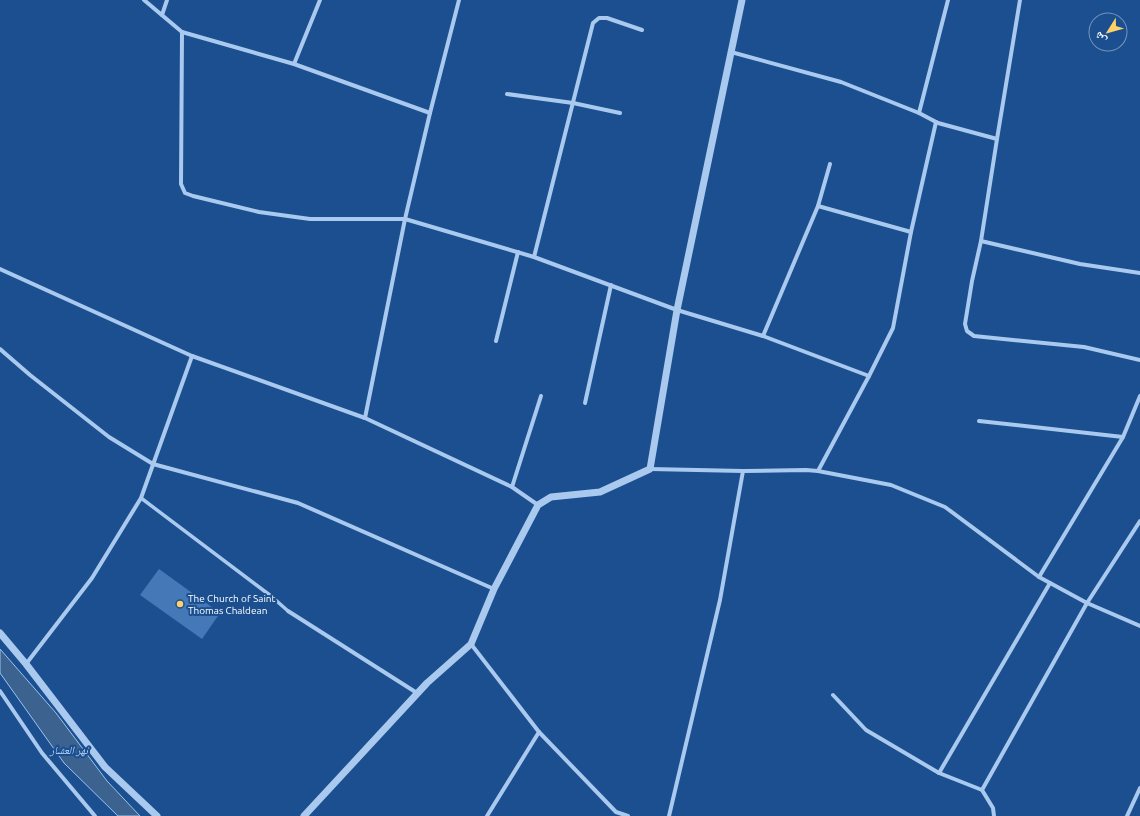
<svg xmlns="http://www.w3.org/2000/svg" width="1140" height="816" font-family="Ubuntu,'Noto Naskh Arabic',sans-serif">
  <rect width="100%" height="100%" fill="#1b4f8f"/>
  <!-- water -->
  <path fill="#3c6290" stroke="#9cc4f0" d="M 0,649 L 56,713 L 107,781 L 140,816 L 118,816 L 64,763 L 0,673 Z"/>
  <!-- building -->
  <path fill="#4478b7" d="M 159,569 L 220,613 L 202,639 L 140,595 Z"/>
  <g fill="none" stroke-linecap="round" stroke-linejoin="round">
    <!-- pedestrian -->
    <path stroke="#a9c9ee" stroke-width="3.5" d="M 141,498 L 271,596 L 288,611"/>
    <!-- minor -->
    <g stroke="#a9c9ee" stroke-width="4">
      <path d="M 144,0 L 182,32 L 294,64 L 430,113"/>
      <path d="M 1020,0 L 997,139 L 981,241 L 972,281 L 965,324 L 967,331 L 974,336 L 1084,347 L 1140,360"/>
      <path d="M 162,15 L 167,0"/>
      <path d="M 182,32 L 181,184 L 185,193 L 193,196 L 259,212 L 310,219 L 405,219 L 534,257 L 677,310 L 763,336 L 869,376"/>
      <path d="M 731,52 L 841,82 L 919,113 L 938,123 L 997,139"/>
      <path d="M 294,64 L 320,0"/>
      <path d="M 507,94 L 573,103 L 620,113"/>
      <path d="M 919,113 L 948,0"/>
      <path d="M 818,206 L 911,232"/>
      <path d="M 981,241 L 1080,264 L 1140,273"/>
      <path d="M 534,257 L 593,23 L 599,18 L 607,18 L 642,30"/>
      <path d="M 0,269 L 192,356 L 365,418 L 512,487 L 538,505"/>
      <path d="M 763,336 L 818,206 L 830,164"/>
      <path d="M 496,341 L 518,252"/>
      <path d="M 0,349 L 30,375 L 109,437 L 153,464 L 298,503 L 494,589"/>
      <path d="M 585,403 L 611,285"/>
      <path d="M 365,418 L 405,219 L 430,113 L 459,0"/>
      <path d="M 979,421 L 1123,437"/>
      <path d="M 650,469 L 743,471 L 806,470 L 818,471 L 891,485 L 945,507 L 1039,577 L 1087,603 L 1140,626"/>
      <path d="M 818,471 L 869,376 L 893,328 L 911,232 L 936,122"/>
      <path d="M 512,487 L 541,396"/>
      <path d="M 1039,577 L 1123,437 L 1140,396"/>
      <path d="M 288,611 L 417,693"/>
      <path d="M 471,644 L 539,732 L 616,812 L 628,816"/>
      <path d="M 26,664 L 92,578 L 141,498 L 192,356"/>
      <path d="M 0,691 L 42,753 L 95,816"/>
      <path d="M 833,695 L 866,730 L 939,773 L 982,790"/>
      <path d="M 939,773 L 1050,583"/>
      <path d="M 487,816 L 539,732"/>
      <path d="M 669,816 L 720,600 L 743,471"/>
      <path d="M 994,816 L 993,808 L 982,790 L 1087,603 L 1140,521"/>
      <path d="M 1127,816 L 1140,788"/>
    </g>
    <!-- tertiary -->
    <g stroke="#a9c9ee" stroke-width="7">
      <path d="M 0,633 L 26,664 L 105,767 L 157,816"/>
      <path d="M 304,816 L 427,683 L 471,644 L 494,589 L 538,505 L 551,497 L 600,492 L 650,469 L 677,310 L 742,0"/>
    </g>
  </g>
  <!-- markers -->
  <circle fill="#ffd166" stroke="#1b4f8f" stroke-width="1.5" cx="180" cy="604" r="4"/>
  <g text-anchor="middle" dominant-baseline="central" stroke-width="4" stroke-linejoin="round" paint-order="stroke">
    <!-- poi labels -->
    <g font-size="10" fill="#fff" stroke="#1b4f8f" text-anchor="start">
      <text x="188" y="598">The Church of Saint<tspan x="188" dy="12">Thomas Chaldean</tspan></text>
    </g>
    <!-- water labels -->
    <g font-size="11" font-style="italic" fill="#b5d3f5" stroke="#1b4f8f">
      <text x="69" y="750">نهر العشار</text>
    </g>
  </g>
  <!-- north arrow -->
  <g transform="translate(1108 32) rotate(233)"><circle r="19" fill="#1b4f8f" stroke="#7695bc"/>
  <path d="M0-3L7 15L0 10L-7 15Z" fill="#ffd166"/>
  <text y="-6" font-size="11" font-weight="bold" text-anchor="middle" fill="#ffffff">ش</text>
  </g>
</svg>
